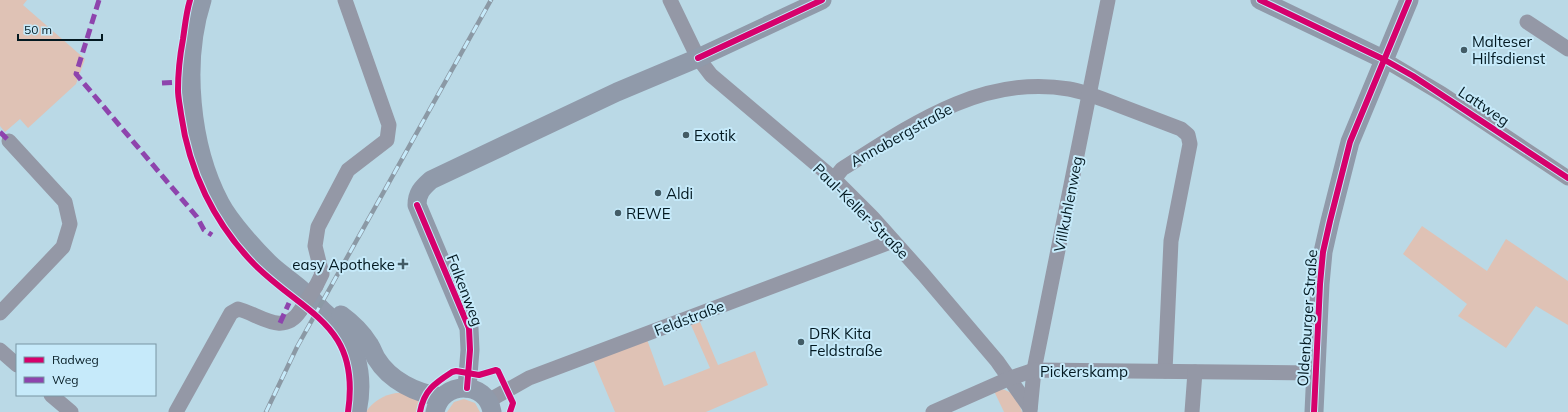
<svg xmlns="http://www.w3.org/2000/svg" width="1568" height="412" font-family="Mulish,sans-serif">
  <rect width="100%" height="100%" fill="#bad9e6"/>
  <!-- green -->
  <g fill="#dfc2b5">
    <path d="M 0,0 L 27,0 L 23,5 L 85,59 L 76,84 L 28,128 L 20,119 L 5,132 L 0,126 Z"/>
    <path d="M 1422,226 L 1487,271 L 1506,239 L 1568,281 L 1568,325 L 1536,306 L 1506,348 L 1458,316 L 1467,304 L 1403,254 Z"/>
    <path d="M 700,322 L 718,365 L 755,351 L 768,385 L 706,412 L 615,412 L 591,355 L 645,334 L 664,386 L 710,368 L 691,325 Z"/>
    <path d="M 1001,389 C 1015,392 1018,400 1022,412 L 1004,412 L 994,391 Z"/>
    <path d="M 396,393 L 405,393 L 420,399 L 417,412 L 366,412 C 373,401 384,395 396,393 Z"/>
    <path d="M 464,399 L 475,403 L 480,412 L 447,412 L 454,402 Z"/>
  </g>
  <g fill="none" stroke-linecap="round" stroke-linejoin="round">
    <!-- minor -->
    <g stroke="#9498a6" stroke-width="15">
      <path d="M 670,0 L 698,58 L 711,75 L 834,179 L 872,217 L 923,274 L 997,361 L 1030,408"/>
      <path d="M 1527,22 L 1568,49"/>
      <path d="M 1383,59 L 1442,94 L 1568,178"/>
      <path d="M 834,179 L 842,169 C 911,125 983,74 1069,89 C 1086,92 1102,99 1118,105 C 1139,113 1160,121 1181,129 L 1188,135 L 1190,144 L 1171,241 L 1165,371"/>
      <path d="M 316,286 L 322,274 L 315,246 L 318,227 L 348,170 L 387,140 L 389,125 L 345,0"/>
      <path d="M 0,313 L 63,247 L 70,224 L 65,202 L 9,141"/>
      <path d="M 0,350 L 17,365"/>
      <path d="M 51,395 L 71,412"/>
      <path d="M 488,401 L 529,378 L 893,241"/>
      <path d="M 1030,411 L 1034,370 L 1108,0"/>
      <path d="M 176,412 L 231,313 L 238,309 C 259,314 283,337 300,311"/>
      <path d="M 933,412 L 1008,379 L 1034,370 L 1316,373"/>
      <path d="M 1192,412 L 1195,372"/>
    </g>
    <!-- major -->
    <g stroke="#909aaa" stroke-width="19">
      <path d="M 202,0 C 182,62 190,146 220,203 C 230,222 256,251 272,266 C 282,275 293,282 303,291 C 310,297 317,305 324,312 C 332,319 340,325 345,333 C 360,356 363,386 357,412"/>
      <path d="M 1260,0 L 1383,59"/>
      <path d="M 341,315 C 352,323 362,333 369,344 C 372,349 374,354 376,358 C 390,381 416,393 441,397"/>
      <path d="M 467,388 L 470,350 L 469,328 L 417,205 C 417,193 422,188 431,180 L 617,92 L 698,58 L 822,0"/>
      <path d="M 435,412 C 441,380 487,380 492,412"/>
      <path d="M 1314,412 L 1320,284 L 1323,252 L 1330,221 L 1350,142 L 1409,0"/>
    </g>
    <!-- rail casing -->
    <g stroke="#8b99a5" stroke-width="4.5">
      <path id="rail" d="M 266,412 L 297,347 L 491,0"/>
    </g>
    <!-- rail -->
    <use href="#rail" stroke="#c6eafa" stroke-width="3" stroke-dasharray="9" stroke-linecap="butt"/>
    <!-- minor-bridge -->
    <path stroke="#9498a6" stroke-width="15" d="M 300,311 L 316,286"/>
    <!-- quiet -->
    <g stroke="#8e44ad" stroke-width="5" stroke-dasharray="10 5" stroke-linecap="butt">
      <path d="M 99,0 L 76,74 L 197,217 L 204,230 L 212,235"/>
      <path d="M 162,83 L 179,82"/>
      <path d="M 0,132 L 9,141"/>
      <path d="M 280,323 L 289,303"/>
    </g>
    <!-- cycleway casing -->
    <g stroke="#c6eafa" stroke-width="8">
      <g id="cycleway">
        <path d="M 190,0 C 186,13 185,26 183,39 C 180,55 178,73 178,90 C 178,98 180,106 181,114 C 189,171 214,223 254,264 C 305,315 361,324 348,412"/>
        <path d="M 1260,0 L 1383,59 L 1413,76 L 1568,178"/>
        <path d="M 698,58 L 822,0"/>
        <path d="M 417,205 L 469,328 L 470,350 L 467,388"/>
        <path d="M 420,412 C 424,390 435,383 452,372 L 456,371 L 479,375 L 496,370 L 498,371 L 513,403 L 510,412"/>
        <path d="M 1314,412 L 1320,284 L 1323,252 L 1330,221 L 1350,142 L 1409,0"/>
      </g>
    </g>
    <!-- cycleway -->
    <use href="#cycleway" stroke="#d6006c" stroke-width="6"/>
  </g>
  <!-- markers -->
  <g fill="#435c66" stroke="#c6eafa" stroke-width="1.5">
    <circle cx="1464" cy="50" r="4"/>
    <circle cx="686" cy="135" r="4"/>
    <circle cx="658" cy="193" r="4"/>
    <circle cx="618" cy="213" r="4"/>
    <path d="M401 258h4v4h4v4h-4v4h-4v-4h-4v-4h4z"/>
    <circle cx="801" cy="342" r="4"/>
  </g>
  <g text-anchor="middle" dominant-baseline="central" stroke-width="4" stroke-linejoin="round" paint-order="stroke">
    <!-- poi labels -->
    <g font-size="15" fill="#031921" stroke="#c6eafa" text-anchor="start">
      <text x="1472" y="41">Malteser<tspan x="1472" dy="17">Hilfsdienst</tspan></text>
      <text x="694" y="135">Exotik</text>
      <text x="666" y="193">Aldi</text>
      <text x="626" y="213">REWE</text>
      <text x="395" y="264" text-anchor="end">easy Apotheke</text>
      <text x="809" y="333">DRK Kita<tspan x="809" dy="17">Feldstraße</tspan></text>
    </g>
    <!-- street labels -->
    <g font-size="15" fill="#031921" stroke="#c6eafa">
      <text transform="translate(1484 106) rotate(34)">Lattweg</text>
      <text transform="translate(901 135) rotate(-29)">Annabergstraße</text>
      <text transform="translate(1068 204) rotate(-79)">Villkuhlenweg</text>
      <text transform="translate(861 211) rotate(45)">Paul-Keller-Straße</text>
      <text transform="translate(465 290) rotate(69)">Falkenweg</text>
      <text transform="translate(689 318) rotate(-21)">Feldstraße</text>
      <text transform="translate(1307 318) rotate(-86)">Oldenburger Straße</text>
      <text x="1084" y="371">Pickerskamp</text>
    </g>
  </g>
  <!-- legend -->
  <rect x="16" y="344" width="140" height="52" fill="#c6eafa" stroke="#7896a3"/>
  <rect x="24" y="357" width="20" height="6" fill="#d6006c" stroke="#7896a3"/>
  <text x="52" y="364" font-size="12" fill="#031921">Radweg</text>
  <rect x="24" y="377" width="20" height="6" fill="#8e44ad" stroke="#7896a3"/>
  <text x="52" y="384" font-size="12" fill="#031921">Weg</text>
  <!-- scale -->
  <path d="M18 34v6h84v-6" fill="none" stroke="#031921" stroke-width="2"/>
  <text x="24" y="34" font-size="12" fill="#031921" stroke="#c6eafa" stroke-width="3" paint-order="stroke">50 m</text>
</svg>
